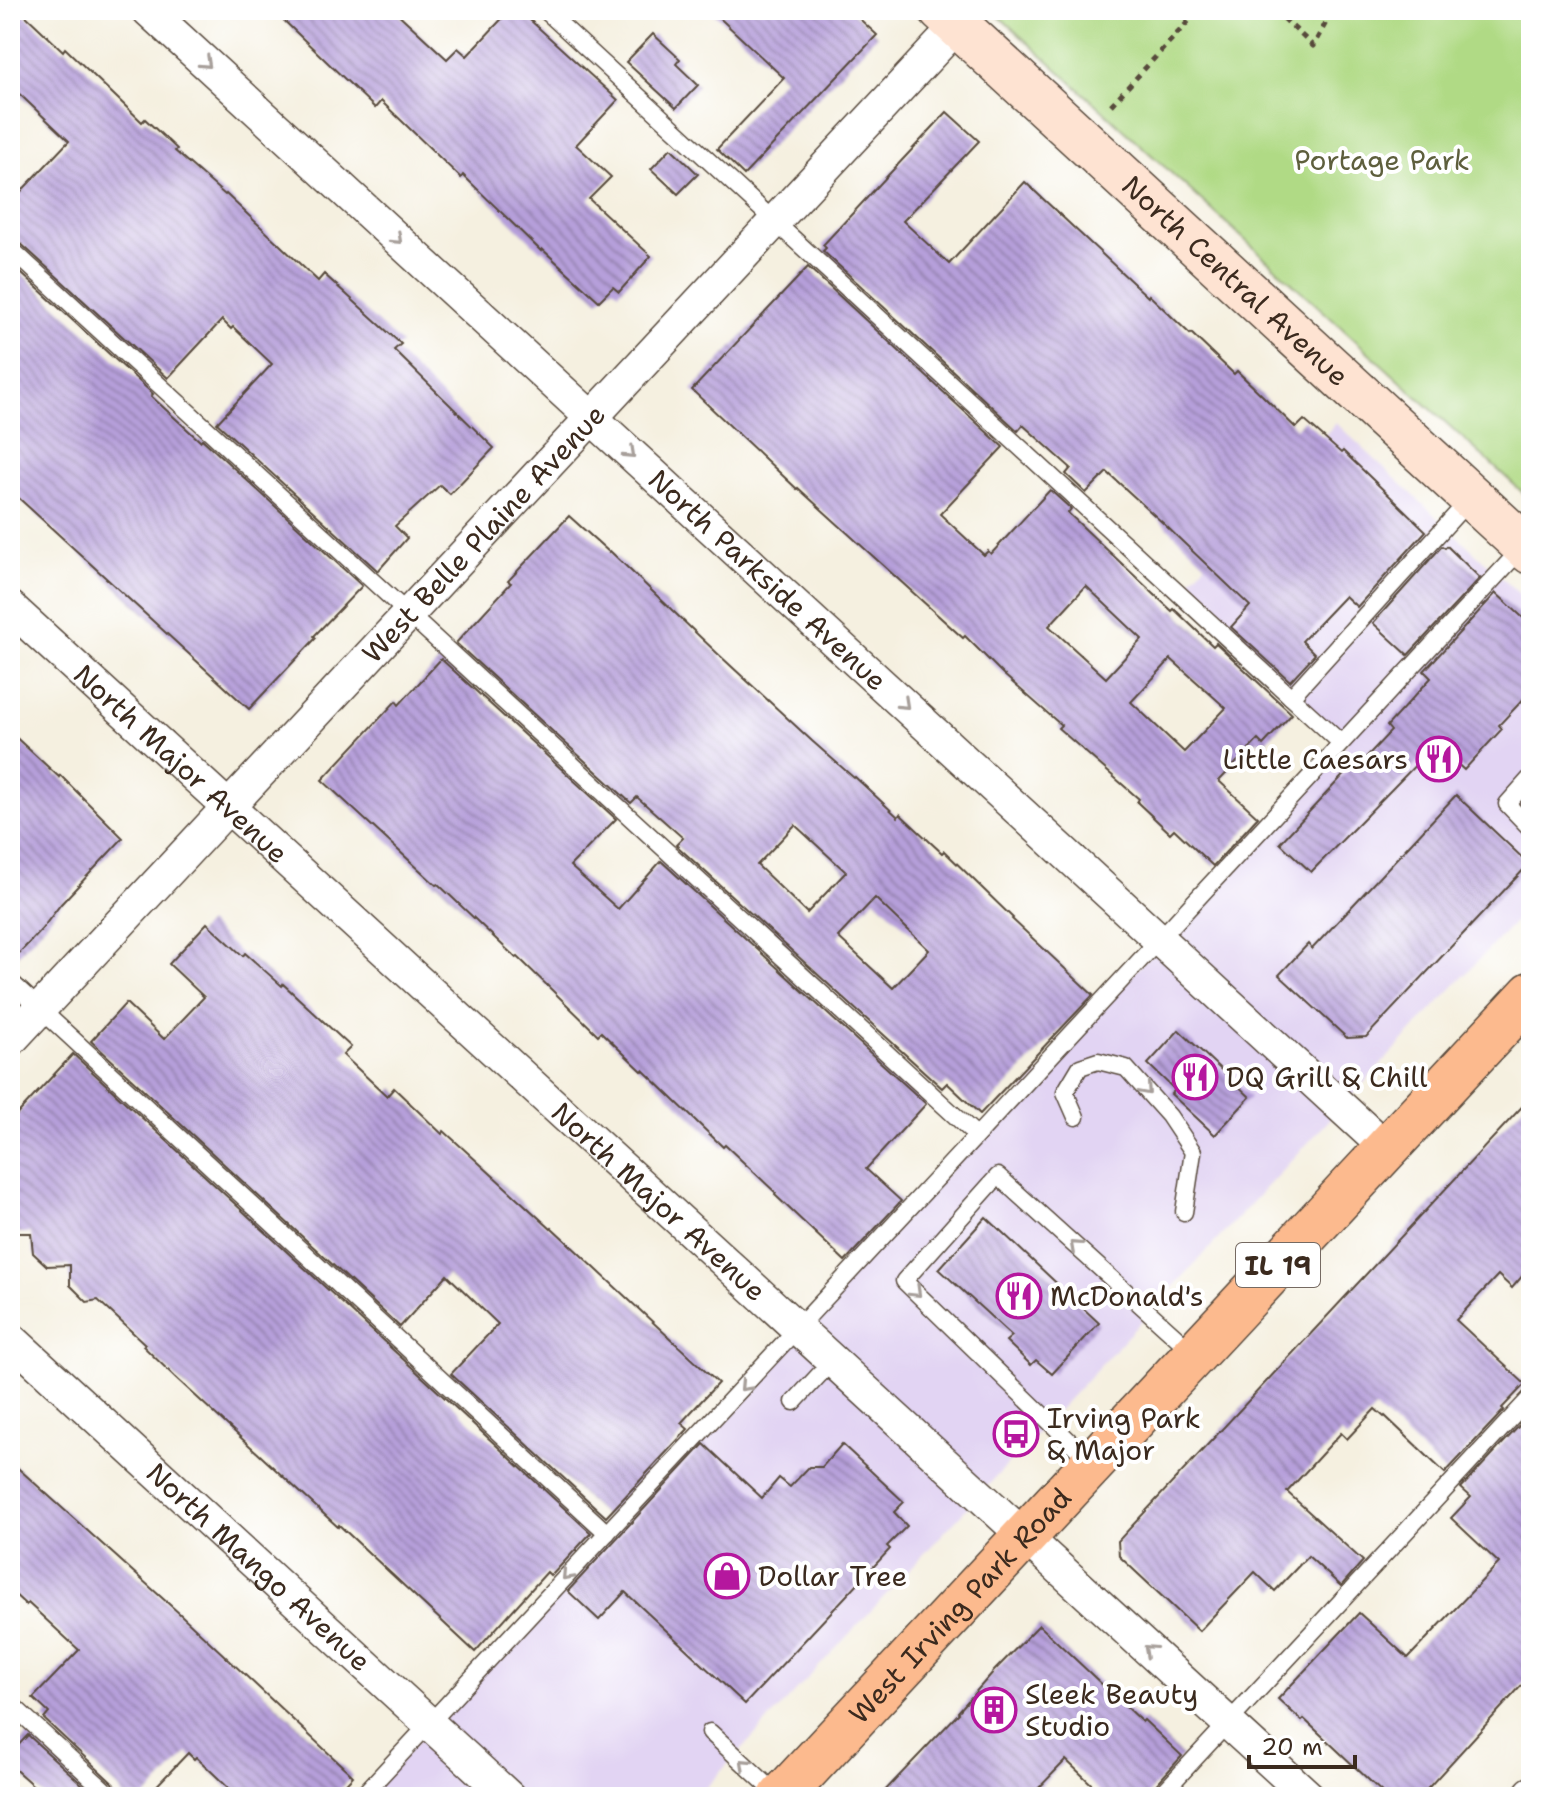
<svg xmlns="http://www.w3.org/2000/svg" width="1541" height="1807" font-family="'Shantell Sans',sans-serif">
  <defs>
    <pattern id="building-back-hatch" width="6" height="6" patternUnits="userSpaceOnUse" patternTransform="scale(2)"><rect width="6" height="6" fill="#b69fda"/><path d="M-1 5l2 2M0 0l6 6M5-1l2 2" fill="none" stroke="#9582b0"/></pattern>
  </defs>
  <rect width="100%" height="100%" fill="#fff"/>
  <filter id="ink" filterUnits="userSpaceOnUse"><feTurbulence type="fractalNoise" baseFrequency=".0125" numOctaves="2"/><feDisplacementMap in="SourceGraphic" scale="16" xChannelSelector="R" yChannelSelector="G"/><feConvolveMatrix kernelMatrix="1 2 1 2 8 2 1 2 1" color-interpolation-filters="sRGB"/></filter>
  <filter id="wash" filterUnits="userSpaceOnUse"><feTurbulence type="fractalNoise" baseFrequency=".006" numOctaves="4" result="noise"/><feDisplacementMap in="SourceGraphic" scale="32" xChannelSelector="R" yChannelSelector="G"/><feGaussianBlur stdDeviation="1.8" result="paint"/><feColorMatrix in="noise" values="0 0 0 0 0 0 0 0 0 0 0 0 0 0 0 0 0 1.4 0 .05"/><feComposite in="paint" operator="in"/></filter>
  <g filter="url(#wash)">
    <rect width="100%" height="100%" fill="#f5f0e0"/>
    <!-- built -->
    <path fill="#e2d4f3" d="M 1336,423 L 1531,605 L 1531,904 L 697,1797 L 366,1797 L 1348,743 L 1182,589 Z"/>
    <!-- green -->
    <path fill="#b0da85" stroke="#768252" stroke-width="2" d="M 992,10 L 1531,10 L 1531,500 Z"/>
    <g id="blocks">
      <!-- building -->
      <g fill="url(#building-back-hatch)" fill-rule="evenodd">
        <path d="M 273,10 L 394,10 L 447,59 L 458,48 L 467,56 L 510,10 L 519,10 L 618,100 L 576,145 L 611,177 L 589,199 L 651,256 L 619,292 L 613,287 L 599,301 L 542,249 L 541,251 L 463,175 L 461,178 L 381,101 L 375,108 Z"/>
        <path d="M 711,10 L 850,10 L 877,35 L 744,175 L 717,149 L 784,78 Z"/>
        <path d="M 23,13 L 63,51 L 65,48 L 142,122 L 145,119 L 177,149 L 175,151 L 225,195 L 226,194 L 318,281 L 324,274 L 401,344 L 394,350 L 494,448 L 450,494 L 440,485 L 395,526 L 407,538 L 378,571 L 217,423 L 272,364 L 233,327 L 231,329 L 222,320 L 168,378 L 17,240 L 10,237 L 10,203 L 69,141 L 10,85 L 10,27 Z"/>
        <path d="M 653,34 L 680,59 L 676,64 L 698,85 L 676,108 L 626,62 Z"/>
        <path d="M 947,112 L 979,141 L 903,221 L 949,264 L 1025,182 L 1148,297 L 1149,295 L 1190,334 L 1191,333 L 1234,374 L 1237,371 L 1296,428 L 1304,420 L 1341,453 L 1343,451 L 1426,531 L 1357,607 L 1345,596 L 1302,641 L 1315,654 L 1290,681 L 1231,627 L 1250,606 L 1164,524 L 1107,472 L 1086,493 L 1066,474 L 1071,468 L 1023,425 L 1018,431 L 823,251 L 826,248 L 823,245 Z"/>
        <path d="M 671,148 L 698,174 L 678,194 L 651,169 Z"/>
        <path d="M 10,263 L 153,394 L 151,396 L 200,441 L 202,439 L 362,586 L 314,636 L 316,638 L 249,709 L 10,490 Z"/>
        <path d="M 808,267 L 1003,447 L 940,514 L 984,555 L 988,551 L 991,554 L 1050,490 L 1071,509 L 1068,513 L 1172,611 L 1174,609 L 1213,646 L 1216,643 L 1292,714 L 1263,745 L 1258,740 L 1219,781 L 1258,817 L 1213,866 L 1174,829 L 1170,833 L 1137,802 L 1139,799 L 1058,728 L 1061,725 L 1003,674 L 965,636 L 963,638 L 798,488 L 797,489 L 692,390 ZM 1086,586 L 1142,639 L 1106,678 L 1049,626 ZM 1171,659 L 1226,708 L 1184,752 L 1131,702 Z"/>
        <path d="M 569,516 L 609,552 L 610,551 L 717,653 L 812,741 L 854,778 L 855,777 L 898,817 L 900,814 L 942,853 L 944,851 L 1013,918 L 1012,919 L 1093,995 L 980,1114 L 947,1083 L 942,1088 L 676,845 L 683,838 L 637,797 L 631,803 L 456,643 L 511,583 L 508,581 ZM 795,825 L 846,872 L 807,913 L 757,865 ZM 875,898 L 929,950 L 893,988 L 838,937 Z"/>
        <path d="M 1442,546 L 1445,548 L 1447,546 L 1480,578 L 1408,655 L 1373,623 Z"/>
        <path d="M 1496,593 L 1531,625 L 1531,691 L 1499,725 L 1502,729 L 1464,770 L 1436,744 L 1311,872 L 1280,843 L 1350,768 L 1353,771 L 1391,731 L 1387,726 L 1431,678 L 1424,671 Z"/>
        <path d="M 441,659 L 616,819 L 570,866 L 618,909 L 661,861 L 926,1104 L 866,1169 L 901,1201 L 845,1261 L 775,1195 L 776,1193 L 725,1145 L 723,1147 L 643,1070 L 642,1071 L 601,1032 L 598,1035 L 518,957 L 516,958 L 438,884 L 436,885 L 322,780 L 396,701 L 399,705 Z"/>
        <path d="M 10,732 L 59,777 L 60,775 L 123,838 L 61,904 L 41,930 L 10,963 Z"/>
        <path d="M 1456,795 L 1529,864 L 1366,1037 L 1347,1038 L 1279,975 L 1308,944 L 1312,949 Z"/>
        <path d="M 207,923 L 243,956 L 245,953 L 282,986 L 283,984 L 351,1047 L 343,1055 L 387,1096 L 394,1088 L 442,1134 L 444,1131 L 551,1229 L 552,1228 L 718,1383 L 681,1423 L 688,1429 L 606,1517 L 451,1374 L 498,1324 L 447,1275 L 400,1327 L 91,1041 L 126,1003 L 164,1039 L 204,997 L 169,964 Z"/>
        <path d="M 1179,1030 L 1250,1097 L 1215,1135 L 1171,1094 L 1175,1090 L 1148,1064 Z"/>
        <path d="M 73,1054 L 591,1533 L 551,1576 L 547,1572 L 475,1652 L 339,1525 L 338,1527 L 175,1377 L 143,1346 L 145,1344 L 98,1300 L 87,1302 L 70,1285 L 70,1265 L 47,1266 L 33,1253 L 31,1233 L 10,1233 L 10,1122 Z"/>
        <path d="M 1531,1097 L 1531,1266 L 1512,1288 L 1498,1275 L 1456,1320 L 1525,1384 L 1502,1408 L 1504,1410 L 1445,1473 L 1385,1416 L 1384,1417 L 1375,1409 L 1347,1439 L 1341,1433 L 1287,1492 L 1363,1561 L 1341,1586 L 1308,1556 L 1275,1591 L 1255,1572 L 1199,1631 L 1119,1556 L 1118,1541 Z"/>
        <path d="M 986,1217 L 1099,1323 L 1052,1374 L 1036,1360 L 1031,1365 L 1006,1341 L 1012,1336 L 939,1269 Z"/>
        <path d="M 1520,1425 L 1531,1436 L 1531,1675 L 1420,1797 L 1387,1797 L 1304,1719 L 1302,1721 L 1278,1699 L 1359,1613 L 1408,1658 L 1499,1563 L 1451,1518 L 1471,1497 L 1461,1488 Z"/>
        <path d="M 704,1444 L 762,1498 L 779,1478 L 790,1487 L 809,1467 L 822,1467 L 842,1444 L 904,1502 L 894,1512 L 907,1526 L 887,1546 L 890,1549 L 745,1704 L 625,1592 L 599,1620 L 568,1591 Z"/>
        <path d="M 10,1461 L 180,1614 L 353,1776 L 333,1797 L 238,1797 L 196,1757 L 194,1759 L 188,1753 L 146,1797 L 123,1797 L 119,1789 L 44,1719 L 49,1713 L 33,1698 L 79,1650 L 28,1603 L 26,1605 L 10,1590 Z"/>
        <path d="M 1039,1625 L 1142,1722 L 1144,1720 L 1182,1756 L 1151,1790 L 1148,1797 L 1105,1797 L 1066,1760 L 1030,1797 L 879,1797 L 959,1713 L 958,1712 L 994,1671 Z"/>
        <path d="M 28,1735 L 96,1797 L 46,1797 L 10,1765 L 10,1754 Z"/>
      </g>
    </g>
  </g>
  <g filter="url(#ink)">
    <use href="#blocks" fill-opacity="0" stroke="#57483b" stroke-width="2"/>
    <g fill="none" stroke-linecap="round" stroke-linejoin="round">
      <!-- service casing -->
      <g stroke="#57483b" stroke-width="19">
        <g id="service">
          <path d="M 545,10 L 1341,743"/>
          <path d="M 10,248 L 976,1135"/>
          <path d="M 1291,697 L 1470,499"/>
          <path d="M 1531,777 L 1507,804 L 1531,829"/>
          <path d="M 10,981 L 607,1533"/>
          <path d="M 1076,1117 L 1065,1092 L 1080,1067 L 1098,1061 L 1126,1068 L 1169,1116 L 1193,1152 L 1184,1212"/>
          <path d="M 794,1402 L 833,1360"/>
          <path d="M 1091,1462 L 904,1281 L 998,1176 L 1194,1353"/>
          <path d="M 10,1703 L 112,1797"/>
          <path d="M 710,1732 L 779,1796"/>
          <path d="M 361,1797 C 748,1381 1137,965 1523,547"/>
          <path d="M 1159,1797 L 1531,1397"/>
        </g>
      </g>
      <!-- minor casing -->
      <g stroke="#57483b" stroke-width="35">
        <g id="minor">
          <path id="s1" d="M 148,10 L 1387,1149"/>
          <path id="s2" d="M 10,607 L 1309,1797"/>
          <path id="s3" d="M 10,1041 L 958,25"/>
          <path id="s4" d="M 10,1338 L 509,1797"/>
          <path d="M 1528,1797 L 1531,1793"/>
        </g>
      </g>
      <!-- secondary casing -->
      <g stroke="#57483b" stroke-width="47">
        <g id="secondary">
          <path id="s5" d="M 941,10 L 1531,552"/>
        </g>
      </g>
      <!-- primary casing -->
      <g stroke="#57483b" stroke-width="47">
        <g id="primary">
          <path id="s6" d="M 781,1797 L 1531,994"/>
        </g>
      </g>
      <!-- path -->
      <g stroke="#57483b" stroke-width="5" stroke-dasharray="6 6" stroke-linecap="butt">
        <path d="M 1275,10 L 1313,46 L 1333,10"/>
        <path d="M 1111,105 L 1199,10"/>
      </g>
      <!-- service -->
      <use href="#service" stroke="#fff" stroke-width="16"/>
      <!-- minor -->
      <use href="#minor" stroke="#fff" stroke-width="32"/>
      <!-- secondary -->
      <use href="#secondary" stroke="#fee3d2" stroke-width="44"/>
      <!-- primary -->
      <use href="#primary" stroke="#fcba8e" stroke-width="44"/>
    </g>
    <!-- one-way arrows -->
    <defs><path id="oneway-chevron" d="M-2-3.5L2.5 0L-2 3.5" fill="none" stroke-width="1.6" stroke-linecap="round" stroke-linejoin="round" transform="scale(2)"/></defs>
    <g stroke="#a79f9a">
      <use href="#oneway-chevron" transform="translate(206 63) rotate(43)"/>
      <use href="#oneway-chevron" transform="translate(397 239) rotate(43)"/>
      <use href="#oneway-chevron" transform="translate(630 453) rotate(43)"/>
      <use href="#oneway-chevron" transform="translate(904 704) rotate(43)"/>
      <use href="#oneway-chevron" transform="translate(1146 1090) rotate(48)"/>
      <use href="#oneway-chevron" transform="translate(1075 1246) rotate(-138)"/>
      <use href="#oneway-chevron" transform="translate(916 1292) rotate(44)"/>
      <use href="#oneway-chevron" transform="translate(745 1386) rotate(133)"/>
      <use href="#oneway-chevron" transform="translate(567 1575) rotate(133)"/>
      <use href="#oneway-chevron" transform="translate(1149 1650) rotate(-138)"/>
      <use href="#oneway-chevron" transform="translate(745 1764) rotate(-137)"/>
    </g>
  </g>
  <!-- icons -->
  <defs>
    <g id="restaurant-ring" transform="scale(2.3)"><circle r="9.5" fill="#fff" stroke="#b5179e" stroke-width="1.5"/><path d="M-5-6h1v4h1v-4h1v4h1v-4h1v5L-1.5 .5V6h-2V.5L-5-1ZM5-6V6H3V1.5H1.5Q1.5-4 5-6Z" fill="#b5179e"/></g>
    <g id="bus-ring" transform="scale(2.3)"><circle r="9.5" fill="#fff" stroke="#b5179e" stroke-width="1.5"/><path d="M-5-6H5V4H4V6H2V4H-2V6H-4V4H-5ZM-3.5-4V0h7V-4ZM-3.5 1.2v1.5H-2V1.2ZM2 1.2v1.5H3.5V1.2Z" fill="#b5179e"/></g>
    <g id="shop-ring" transform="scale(2.3)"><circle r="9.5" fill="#fff" stroke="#b5179e" stroke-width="1.5"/><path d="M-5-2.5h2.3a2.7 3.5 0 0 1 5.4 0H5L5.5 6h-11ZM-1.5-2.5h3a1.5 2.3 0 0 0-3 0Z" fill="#b5179e"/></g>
    <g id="building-ring" transform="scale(2.3)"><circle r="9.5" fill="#fff" stroke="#b5179e" stroke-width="1.5"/><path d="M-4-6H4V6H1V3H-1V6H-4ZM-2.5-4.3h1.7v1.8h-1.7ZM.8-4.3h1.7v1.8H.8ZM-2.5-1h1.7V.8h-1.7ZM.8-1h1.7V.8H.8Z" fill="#b5179e"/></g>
  </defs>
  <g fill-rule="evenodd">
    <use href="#restaurant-ring" x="1439" y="759"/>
    <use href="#restaurant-ring" x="1195" y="1077"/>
    <use href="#restaurant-ring" x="1019" y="1296"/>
    <use href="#bus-ring" x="1016" y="1434"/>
    <use href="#shop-ring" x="727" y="1576"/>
    <use href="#building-ring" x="994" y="1710"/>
  </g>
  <g text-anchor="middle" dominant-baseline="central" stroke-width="8" stroke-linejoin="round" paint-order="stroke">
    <!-- shield labels -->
    <rect fill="#fff" stroke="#766a62" stroke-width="2" x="1236" y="1243" width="84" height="44" rx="6"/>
    <g font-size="26" font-weight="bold" fill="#3b2a1e">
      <text x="1278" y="1265">IL 19</text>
    </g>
    <!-- park labels -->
    <g font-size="28" fill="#5e5f3d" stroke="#fff">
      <text x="1382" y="160">Portage Park</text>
    </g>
    <!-- street labels -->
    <g font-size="28" fill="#3b2a1e" stroke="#fff">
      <text stroke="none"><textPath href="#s5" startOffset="400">North Central Avenue</textPath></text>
      <text stroke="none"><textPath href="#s3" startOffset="694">West Belle Plaine Avenue</textPath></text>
      <text stroke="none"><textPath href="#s1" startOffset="842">North Parkside Avenue</textPath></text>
      <text stroke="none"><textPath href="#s2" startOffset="232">North Major Avenue</textPath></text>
      <text stroke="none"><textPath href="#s2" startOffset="880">North Major Avenue</textPath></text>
      <text stroke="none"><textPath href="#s4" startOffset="338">North Mango Avenue</textPath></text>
      <text stroke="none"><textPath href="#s6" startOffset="262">West Irving Park Road</textPath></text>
    </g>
    <!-- poi labels -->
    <g font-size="28" fill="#3b2a1e" stroke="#fff" text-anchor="start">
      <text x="1408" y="759" text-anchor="end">Little Caesars</text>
      <text x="1226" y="1077">DQ Grill &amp; Chill</text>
      <text x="1050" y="1296">McDonald's</text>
      <text x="1047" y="1418">Irving Park<tspan x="1047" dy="32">&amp; Major</tspan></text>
      <text x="758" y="1576">Dollar Tree</text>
      <text x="1025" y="1694">Sleek Beauty<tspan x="1025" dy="32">Studio</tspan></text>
    </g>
  </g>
  <!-- margin -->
  <rect width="1541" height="1807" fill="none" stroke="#fff" stroke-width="40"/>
  <!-- scale -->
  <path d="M1249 1755v12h106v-12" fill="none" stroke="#3b2a1e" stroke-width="4"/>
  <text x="1261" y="1755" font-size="24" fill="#3b2a1e" stroke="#ffffff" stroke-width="6" paint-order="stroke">20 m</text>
</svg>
